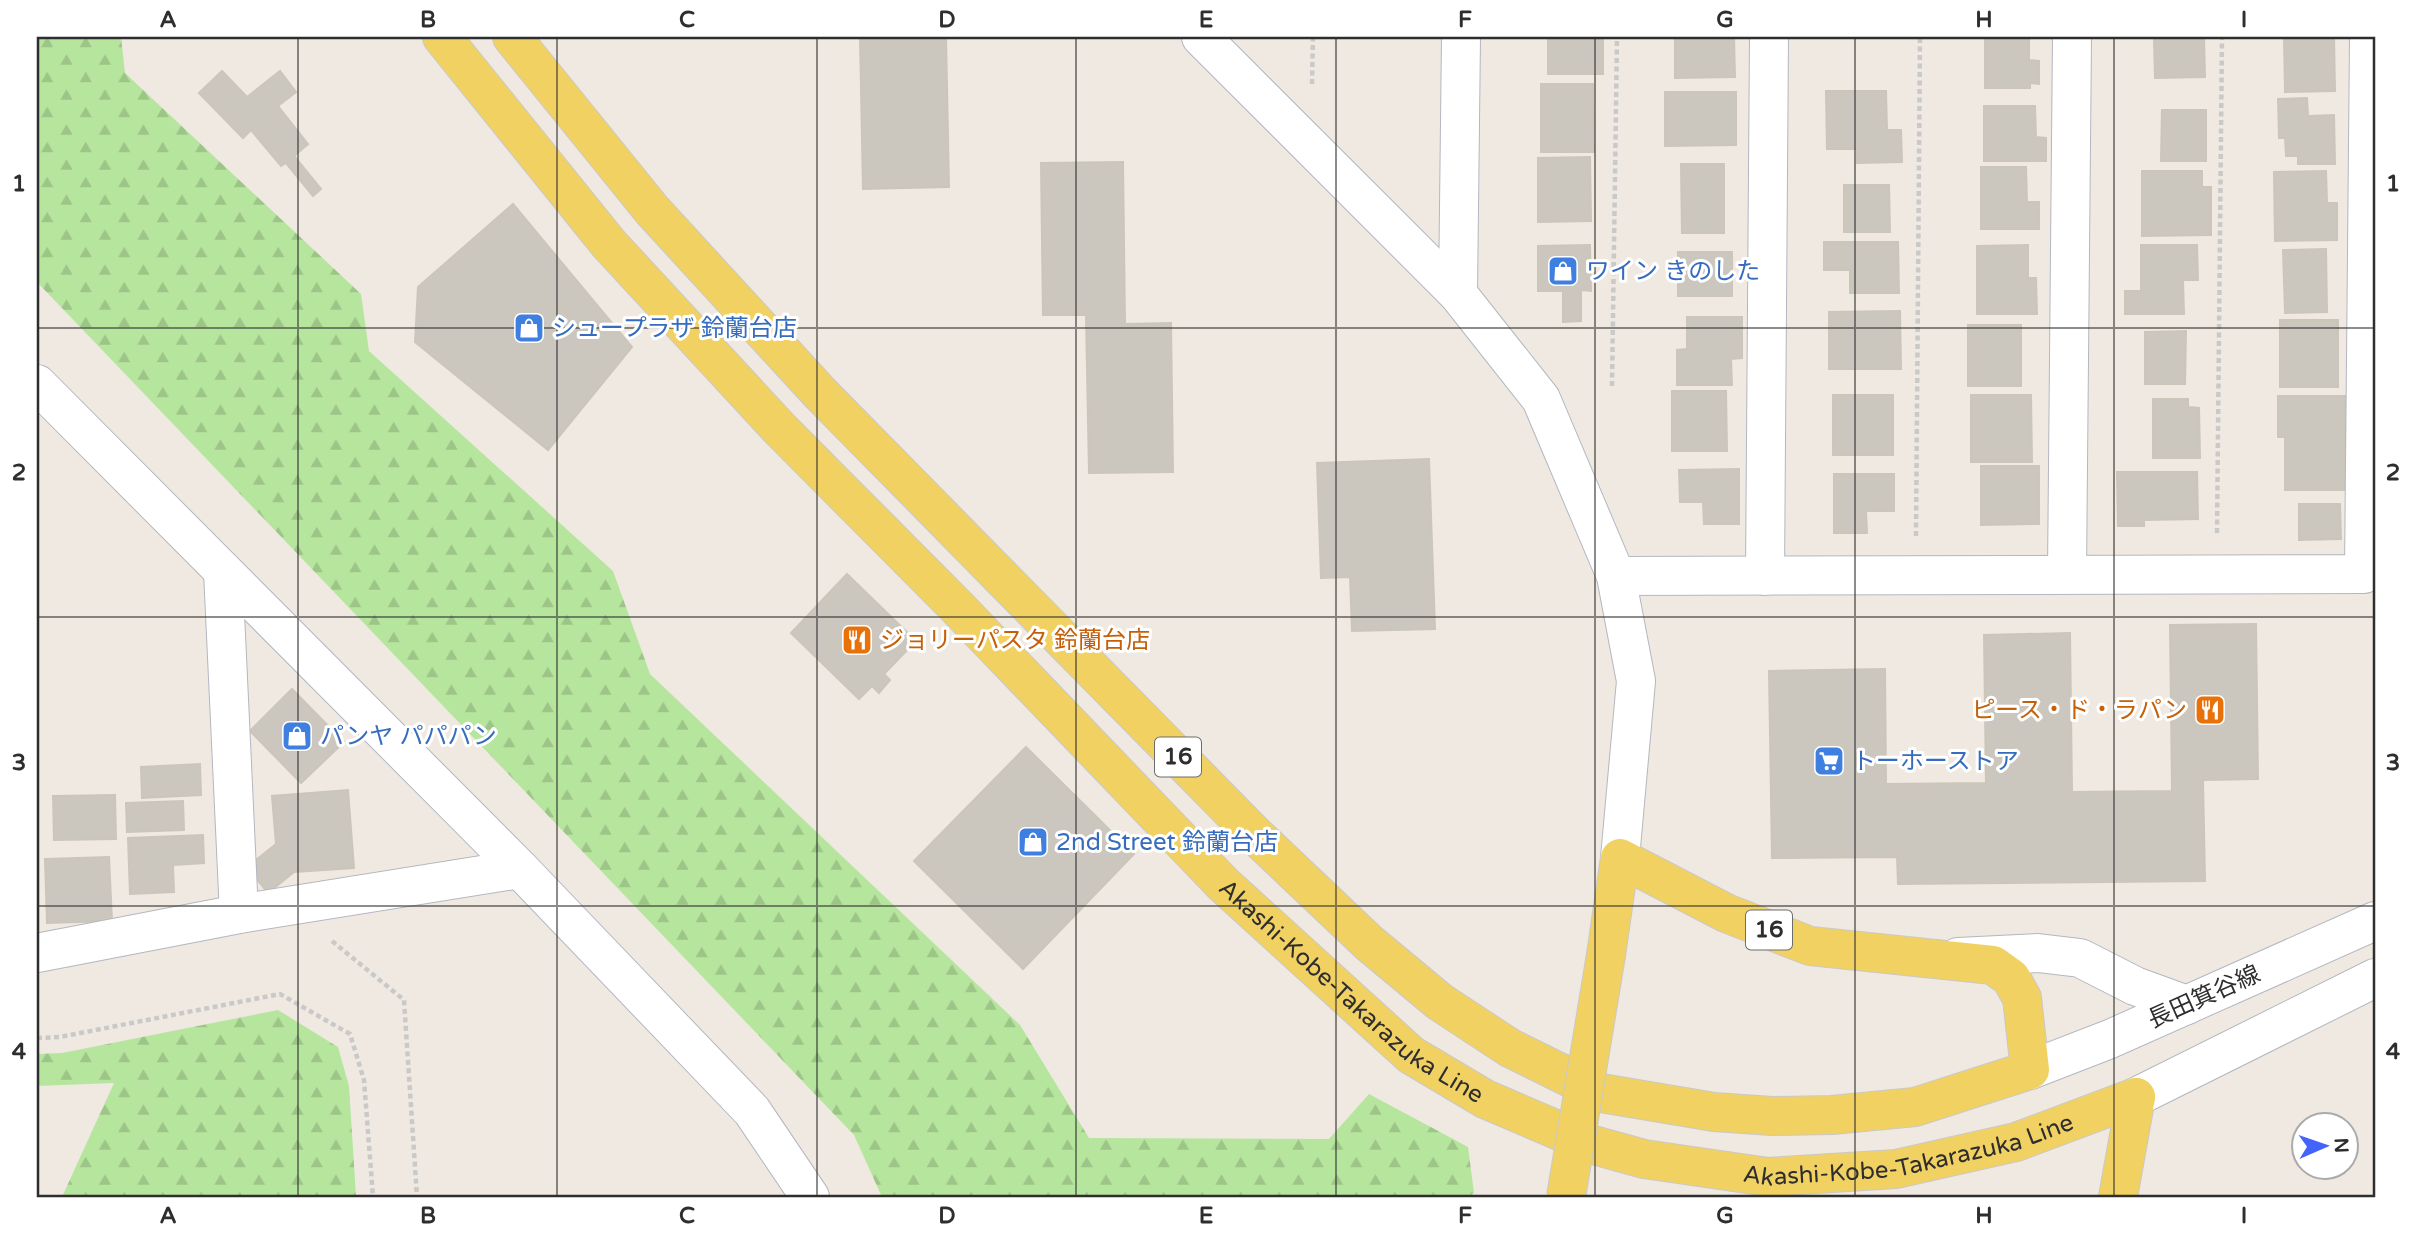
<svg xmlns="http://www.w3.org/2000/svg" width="2412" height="1234" font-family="'Varela Round','Noto Sans JP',sans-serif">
  <defs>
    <pattern id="forest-firs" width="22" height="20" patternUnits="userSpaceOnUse" patternTransform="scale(1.75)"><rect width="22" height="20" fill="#b6e59e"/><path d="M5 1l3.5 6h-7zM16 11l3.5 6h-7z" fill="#9dc588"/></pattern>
  </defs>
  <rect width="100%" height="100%" fill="#efe9e1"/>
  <!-- forest -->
  <g fill="url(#forest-firs)">
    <path d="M 37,37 L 121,37 L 125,73 L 361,294 L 369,351 L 613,571 L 650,674 L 1020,1025 L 1089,1138 L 1329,1139 L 1369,1094 L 1468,1147 L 1474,1193 L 1468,1197 L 882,1197 L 854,1135 L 37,282 Z"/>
    <path d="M 278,1010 L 338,1047 L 349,1086 L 356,1197 L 62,1197 L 114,1083 L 37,1086 L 37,1054 L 62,1053 Z"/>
  </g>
  <!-- building -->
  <g fill="#cbc7bf" stroke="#cbc5ba" stroke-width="2">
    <path d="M 860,37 L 946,37 L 949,187 L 863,189 Z"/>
    <path d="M 1539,37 L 1603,37 L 1603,74 L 1548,74 L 1548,37 Z"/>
    <path d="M 1675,37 L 1734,37 L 1735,77 L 1675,78 Z"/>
    <path d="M 1985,37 L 2029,37 L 2029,60 L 2039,61 L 2039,84 L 2030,83 L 2030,88 L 1985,88 Z"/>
    <path d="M 2154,37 L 2204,37 L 2205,77 L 2155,78 Z"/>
    <path d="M 2284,37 L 2334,37 L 2335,91 L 2285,92 Z"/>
    <path d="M 222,71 L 247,97 L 280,71 L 296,92 L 278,106 L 308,144 L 294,156 L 321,189 L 313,196 L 286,163 L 281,166 L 251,130 L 243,138 L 199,93 Z"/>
    <path d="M 1541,84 L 1593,84 L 1594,152 L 1541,152 Z"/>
    <path d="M 1826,91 L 1886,91 L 1887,130 L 1901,130 L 1902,162 L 1857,163 L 1857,149 L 1827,149 Z"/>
    <path d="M 1665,92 L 1736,92 L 1736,145 L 1665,146 Z"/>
    <path d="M 2307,98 L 2308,116 L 2334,115 L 2335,164 L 2298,164 L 2298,156 L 2286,156 L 2285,138 L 2279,138 L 2278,99 Z"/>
    <path d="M 1984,106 L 2035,106 L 2036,137 L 2046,138 L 2046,161 L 1984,161 Z"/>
    <path d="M 2162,110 L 2206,110 L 2206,161 L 2161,161 Z"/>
    <path d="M 1590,157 L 1591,221 L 1538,222 L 1538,158 Z"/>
    <path d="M 1123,162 L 1125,324 L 1171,323 L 1173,472 L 1089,473 L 1086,315 L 1043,315 L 1041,163 Z"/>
    <path d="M 1681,164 L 1724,164 L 1724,233 L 1682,233 Z"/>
    <path d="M 1981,167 L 2026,167 L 2027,202 L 2039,202 L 2039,229 L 1981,229 Z"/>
    <path d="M 2142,171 L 2202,171 L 2202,187 L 2211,187 L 2211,235 L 2142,236 Z"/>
    <path d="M 2326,171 L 2327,203 L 2337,203 L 2337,240 L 2275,241 L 2274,172 Z"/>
    <path d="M 1844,185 L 1889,185 L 1890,232 L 1844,232 Z"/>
    <path d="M 513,204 L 632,347 L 548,450 L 415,342 L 418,287 Z"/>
    <path d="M 1824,242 L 1898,242 L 1899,293 L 1850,293 L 1850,270 L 1824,270 Z"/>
    <path d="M 1590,245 L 1591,291 L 1581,290 L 1581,321 L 1563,322 L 1563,291 L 1538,291 L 1538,246 Z"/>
    <path d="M 2028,245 L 2028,278 L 2036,278 L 2037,314 L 1977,314 L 1977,246 Z"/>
    <path d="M 2141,245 L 2197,245 L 2198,280 L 2183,280 L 2184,314 L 2125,314 L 2125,291 L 2141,291 Z"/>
    <path d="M 2326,249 L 2327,312 L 2285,313 L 2283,250 Z"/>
    <rect x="1678" y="252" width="54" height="44"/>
    <path d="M 1900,311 L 1901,369 L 1829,369 L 1829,312 Z"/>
    <path d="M 1687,317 L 1742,317 L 1742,358 L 1731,359 L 1732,385 L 1677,385 L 1677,350 L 1687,349 Z"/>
    <rect x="2280" y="320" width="58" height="67"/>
    <rect x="1968" y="325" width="53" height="61"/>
    <path d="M 2186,331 L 2185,384 L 2145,384 L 2145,332 Z"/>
    <path d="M 1672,391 L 1726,391 L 1727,451 L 1672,451 Z"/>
    <rect x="1833" y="395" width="60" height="60"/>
    <path d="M 1971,395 L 2031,395 L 2032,462 L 1971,462 Z"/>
    <path d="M 2278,396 L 2345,396 L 2345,490 L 2285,490 L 2285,437 L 2278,437 Z"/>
    <path d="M 2153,399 L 2188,399 L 2188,407 L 2199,408 L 2200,458 L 2153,458 Z"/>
    <path d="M 1429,459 L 1435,629 L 1352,631 L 1350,577 L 1321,578 L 1317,463 Z"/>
    <path d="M 1981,466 L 2039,466 L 2039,524 L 1981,525 Z"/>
    <path d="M 1739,469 L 1739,524 L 1704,524 L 1703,502 L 1680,502 L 1679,470 Z"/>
    <path d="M 2117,472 L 2197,472 L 2198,519 L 2144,520 L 2144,526 L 2118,526 Z"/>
    <path d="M 1834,474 L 1894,474 L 1894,511 L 1866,511 L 1867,533 L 1834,533 Z"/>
    <path d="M 2299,504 L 2340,504 L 2341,539 L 2299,540 Z"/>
    <path d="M 847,574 L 916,641 L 884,674 L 890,680 L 879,693 L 872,686 L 859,699 L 791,633 Z"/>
    <path d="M 2256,624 L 2258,779 L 2203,780 L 2205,881 L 1898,884 L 1897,857 L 1772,858 L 1769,671 L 1885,669 L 1886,784 L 1986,783 L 1984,635 L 2070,633 L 2072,792 L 2172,791 L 2170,625 Z"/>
    <path d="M 292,689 L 344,742 L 301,783 L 250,731 Z"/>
    <path d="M 1026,747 L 1134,854 L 1023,969 L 914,861 Z"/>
    <path d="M 200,764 L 201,795 L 142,798 L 141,767 Z"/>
    <path d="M 348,790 L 354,868 L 294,872 L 268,893 L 247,867 L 276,844 L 272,796 Z"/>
    <path d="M 115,795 L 116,839 L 54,840 L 53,796 Z"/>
    <path d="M 183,801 L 184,830 L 127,832 L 126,803 Z"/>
    <path d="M 203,835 L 204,863 L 173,865 L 174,892 L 130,894 L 128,838 Z"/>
    <path d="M 109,857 L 112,921 L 47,923 L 45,859 Z"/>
  </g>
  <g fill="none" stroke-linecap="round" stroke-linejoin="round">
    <!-- street casing -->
    <g stroke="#b4b7c1" stroke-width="40">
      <g id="street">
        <path d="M 1458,294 L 1461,37"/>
        <path d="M 223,571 L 239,914"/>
        <path d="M 2067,574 L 2072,37"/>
        <path d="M 1616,576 L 2364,574 L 2369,37"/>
        <path d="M 1765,576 L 1769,37"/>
        <path d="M 37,953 L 239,914 L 520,869"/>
      </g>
    </g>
    <!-- secondary casing -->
    <g stroke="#b4b7c1" stroke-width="40">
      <g id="secondary">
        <path d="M 1201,37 L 1458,294 L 1541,399 L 1616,576 L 1636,681 L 1620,858"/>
        <path d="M 37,384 L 520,869 L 752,1111 L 810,1197"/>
        <path d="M 1958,957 L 2038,953 L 2080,958 L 2135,986 L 2187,1005"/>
        <path d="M 2030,1070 L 2110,1039 L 2375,921"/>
        <path d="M 2136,1097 L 2375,978"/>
      </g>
    </g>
    <!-- primary casing -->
    <g stroke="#c9c9c9" stroke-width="40">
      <g id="primary">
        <path id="s1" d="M 442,37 L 609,244 L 779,428 L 957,607 L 1223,884 L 1411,1055 L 1485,1099 L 1590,1144 L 1644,1159 L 1768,1177 L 1896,1169 L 2016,1142 L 2136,1097"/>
        <path d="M 512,37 L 652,210 L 819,392 L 1254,834 L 1369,943 L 1440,1002 L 1510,1048 L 1601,1093 L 1714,1112 L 1772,1116 L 1832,1115 L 1915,1107 L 2030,1070 L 2022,998 L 2011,978 L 1993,965 L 1810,946 L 1726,913 L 1620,858 L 1606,955"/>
        <path d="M 2118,1197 L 2136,1097"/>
      </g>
    </g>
    <!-- path -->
    <g stroke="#c9c9c9" stroke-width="4.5" stroke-dasharray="5 3.5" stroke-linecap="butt">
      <path d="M 1312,84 L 1313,37"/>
      <path d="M 1612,386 L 1617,37"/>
      <path d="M 2217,533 L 2222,37"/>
      <path d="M 1916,536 L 1920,37"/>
      <path d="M 332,941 L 404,1000 L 417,1197"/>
      <path d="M 37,1038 L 60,1037 L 280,994 L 350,1034 L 364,1080 L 373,1197"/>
    </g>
    <!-- street -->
    <use href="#street" stroke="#fff" stroke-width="38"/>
    <!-- secondary -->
    <use href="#secondary" stroke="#fff" stroke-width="38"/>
    <!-- primary -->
    <use href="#primary" stroke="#f2d163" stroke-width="38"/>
    <!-- primary-bridge casing -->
    <g stroke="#c9c9c9" stroke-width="40" stroke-linecap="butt">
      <path id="primary-bridge" d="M 1566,1197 L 1606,955"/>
    </g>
    <!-- primary-bridge -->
    <use href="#primary-bridge" stroke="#f2d163" stroke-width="38"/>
  </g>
  <!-- grid -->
  <path fill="none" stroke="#2e2e2e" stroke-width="2" stroke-opacity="0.55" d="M 298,37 L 298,1197M 557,37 L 557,1197M 817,37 L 817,1197M 1076,37 L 1076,1197M 1336,37 L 1336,1197M 1595,37 L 1595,1197M 1855,37 L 1855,1197M 2114,37 L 2114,1197M 37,328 L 2375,328M 37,617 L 2375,617M 37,906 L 2375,906"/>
  <!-- icons -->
  <defs>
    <g id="shop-square" transform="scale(1.575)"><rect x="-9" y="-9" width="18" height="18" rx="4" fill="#3f7fe0" stroke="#fff"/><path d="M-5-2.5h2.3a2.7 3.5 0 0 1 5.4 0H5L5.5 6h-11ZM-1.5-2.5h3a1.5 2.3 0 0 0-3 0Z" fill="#fff"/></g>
    <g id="restaurant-square" transform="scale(1.575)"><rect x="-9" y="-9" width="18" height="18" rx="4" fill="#e8710a" stroke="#fff"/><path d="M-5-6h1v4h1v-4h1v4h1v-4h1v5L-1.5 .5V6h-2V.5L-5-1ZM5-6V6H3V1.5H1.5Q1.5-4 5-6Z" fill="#fff"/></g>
    <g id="supermarket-square" transform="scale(1.575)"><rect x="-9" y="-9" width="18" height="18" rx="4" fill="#3f7fe0" stroke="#fff"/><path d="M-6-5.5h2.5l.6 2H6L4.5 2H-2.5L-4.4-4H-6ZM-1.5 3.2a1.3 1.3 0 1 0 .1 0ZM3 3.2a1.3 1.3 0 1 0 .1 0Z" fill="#fff"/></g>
  </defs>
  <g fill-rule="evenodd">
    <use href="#shop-square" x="1563" y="271"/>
    <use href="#shop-square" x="529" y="328"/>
    <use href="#restaurant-square" x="857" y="640"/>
    <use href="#restaurant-square" x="2210" y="710"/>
    <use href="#shop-square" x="297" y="736"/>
    <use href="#supermarket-square" x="1829" y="761"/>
    <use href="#shop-square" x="1033" y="842"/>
  </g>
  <g text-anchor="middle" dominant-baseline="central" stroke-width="6" stroke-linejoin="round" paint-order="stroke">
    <!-- shield labels -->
    <g fill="#fff" stroke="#6d6d6d" stroke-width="2">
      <rect x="1155" y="737.5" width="46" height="39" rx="5"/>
      <rect x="1746" y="910.5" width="46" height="39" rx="5"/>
    </g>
    <g font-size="23" font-weight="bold" fill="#2e2e2e">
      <text x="1178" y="757">16</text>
      <text x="1769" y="930">16</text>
    </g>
    <!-- shop labels -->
    <g font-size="24" fill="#366cbe" stroke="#fff" text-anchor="start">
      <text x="1586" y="271">ワイン きのした</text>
      <text x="552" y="328">シュープラザ 鈴蘭台店</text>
      <text x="320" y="736">パンヤ パパパン</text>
      <text x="1852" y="761">トーホーストア</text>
      <text x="1056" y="842">2nd Street 鈴蘭台店</text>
    </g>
    <!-- food labels -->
    <g font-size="24" fill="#c56008" stroke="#fff" text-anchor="start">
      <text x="880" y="640">ジョリーパスタ 鈴蘭台店</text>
      <text x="2187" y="710" text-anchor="end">ピース・ド・ラパン</text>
    </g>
    <!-- street labels -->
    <g font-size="24" fill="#2e2e2e" stroke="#fff">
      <text stroke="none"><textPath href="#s1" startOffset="1321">Akashi-Kobe-Takarazuka Line</textPath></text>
      <text transform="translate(2204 997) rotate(-24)">長田箕谷線</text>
      <text stroke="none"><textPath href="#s1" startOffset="1932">Akashi-Kobe-Takarazuka Line</textPath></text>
    </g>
  </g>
  <!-- border -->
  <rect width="2412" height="1234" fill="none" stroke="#ffffff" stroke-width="77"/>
  <!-- north arrow -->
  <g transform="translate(2325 1146) rotate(88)"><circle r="33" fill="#ffffff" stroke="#ababab" stroke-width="2"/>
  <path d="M0-5L12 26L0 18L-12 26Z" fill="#4264fb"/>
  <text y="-10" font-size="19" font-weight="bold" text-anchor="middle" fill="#2e2e2e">N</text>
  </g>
  <rect x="38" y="38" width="2336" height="1158" fill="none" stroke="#2e2e2e" stroke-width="2.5"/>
  <g font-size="23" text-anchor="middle" font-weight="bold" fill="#2e2e2e">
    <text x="168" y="27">A</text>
    <text x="428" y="27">B</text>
    <text x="687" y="27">C</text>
    <text x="947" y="27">D</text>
    <text x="1206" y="27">E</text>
    <text x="1465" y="27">F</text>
    <text x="1725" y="27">G</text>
    <text x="1984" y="27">H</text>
    <text x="2244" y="27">I</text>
    <text x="19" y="191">1</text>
    <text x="2393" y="191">1</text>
    <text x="19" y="480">2</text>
    <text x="2393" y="480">2</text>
    <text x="19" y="770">3</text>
    <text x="2393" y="770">3</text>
    <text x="19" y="1059">4</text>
    <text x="2393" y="1059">4</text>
    <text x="168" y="1223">A</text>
    <text x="428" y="1223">B</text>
    <text x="687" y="1223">C</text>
    <text x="947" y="1223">D</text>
    <text x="1206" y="1223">E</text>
    <text x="1465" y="1223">F</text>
    <text x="1725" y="1223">G</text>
    <text x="1984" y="1223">H</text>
    <text x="2244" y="1223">I</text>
  </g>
</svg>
